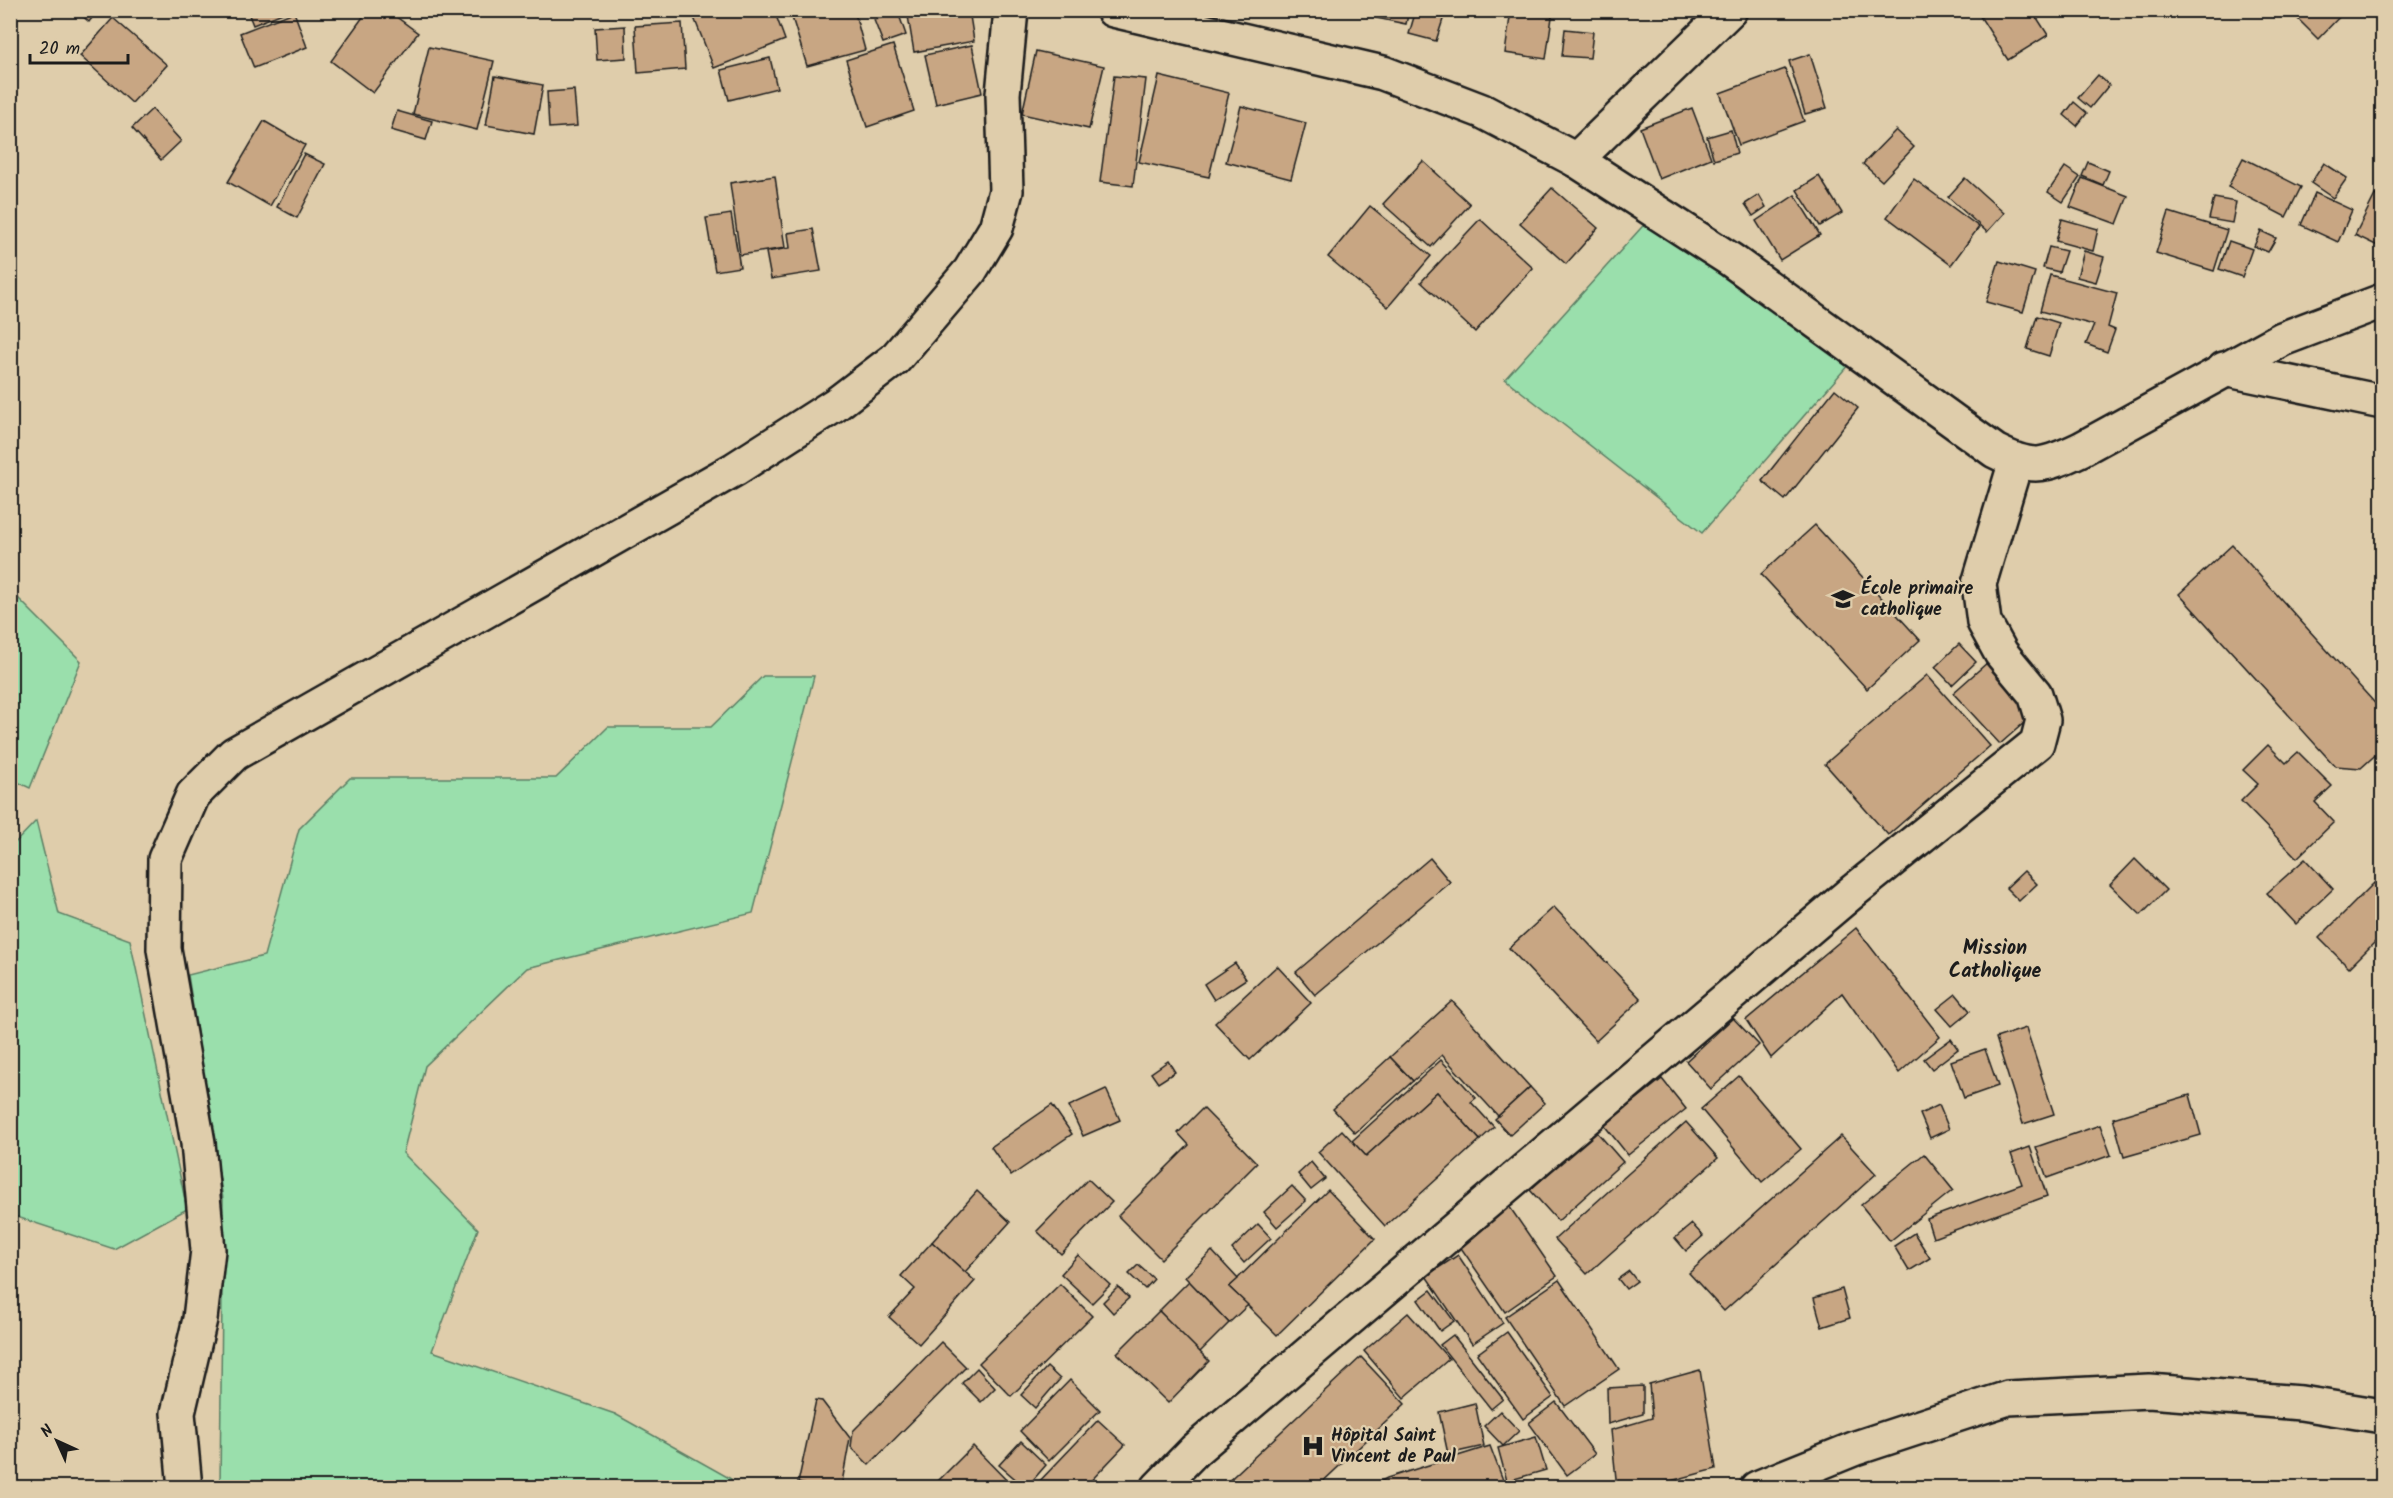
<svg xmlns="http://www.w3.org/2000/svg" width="2393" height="1498" font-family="Kalam,sans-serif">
  <rect width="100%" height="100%" fill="#dfcdab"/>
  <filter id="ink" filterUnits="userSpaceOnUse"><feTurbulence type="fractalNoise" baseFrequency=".0167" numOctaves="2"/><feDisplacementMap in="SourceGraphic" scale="12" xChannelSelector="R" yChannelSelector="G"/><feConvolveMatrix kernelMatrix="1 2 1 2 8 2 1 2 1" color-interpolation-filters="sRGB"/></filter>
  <g filter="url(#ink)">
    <!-- green -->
    <g fill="#9adfac" stroke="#5b7e64" stroke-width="1.5">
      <path d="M 1650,218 L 1850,363 L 1702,533 L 1505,379 Z"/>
      <path d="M 11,591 L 81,661 L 30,788 L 11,779 Z"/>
      <path d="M 763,676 L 814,676 L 753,913 L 527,968 L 425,1066 L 403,1153 L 478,1229 L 432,1351 L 615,1414 L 731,1479 L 733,1487 L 220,1487 L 223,1199 L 188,975 L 264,956 L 299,829 L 350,778 L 556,778 L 608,727 L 711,727 Z"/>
      <path d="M 36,821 L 59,914 L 130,940 L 187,1209 L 114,1249 L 11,1215 L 11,847 Z"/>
    </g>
    <!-- building -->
    <g fill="#c8a683" stroke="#1c1c1c" stroke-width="1.5">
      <path d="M 76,10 L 98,10 L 89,22 Z"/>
      <path d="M 247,10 L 290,10 L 253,25 Z"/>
      <path d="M 368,10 L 387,10 L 418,33 L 373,93 L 331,61 Z"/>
      <path d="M 705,10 L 774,10 L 785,40 L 714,68 L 693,15 Z"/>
      <path d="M 805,10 L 854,10 L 865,50 L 807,66 L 791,14 Z"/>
      <path d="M 907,10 L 969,10 L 974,41 L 914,52 Z"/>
      <path d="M 1377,10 L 1409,10 L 1406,24 L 1376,18 Z"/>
      <path d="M 1416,10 L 1446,10 L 1436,41 L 1409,34 Z"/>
      <path d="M 1511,10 L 1553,10 L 1546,59 L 1505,53 Z"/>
      <path d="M 1976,10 L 2032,10 L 2048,35 L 2008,60 Z"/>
      <path d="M 2289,10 L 2346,10 L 2318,39 Z"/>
      <path d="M 294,12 L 307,47 L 254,68 L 240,33 Z"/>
      <path d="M 898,12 L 906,35 L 883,43 L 874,20 Z"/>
      <path d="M 113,18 L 167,65 L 132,103 L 80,56 Z"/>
      <path d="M 682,23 L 685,69 L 638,73 L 635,26 Z"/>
      <path d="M 625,26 L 626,58 L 597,60 L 595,28 Z"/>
      <path d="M 1565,29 L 1593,32 L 1590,58 L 1562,56 Z"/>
      <path d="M 893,45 L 914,111 L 867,127 L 846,60 Z"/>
      <path d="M 972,45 L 982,93 L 936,104 L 925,55 Z"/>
      <path d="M 429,47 L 494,61 L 477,130 L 413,114 Z"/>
      <path d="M 1036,51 L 1104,66 L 1089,129 L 1022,114 Z"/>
      <path d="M 1810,54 L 1827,108 L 1805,114 L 1789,61 Z"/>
      <path d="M 770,58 L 777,88 L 729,100 L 721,70 Z"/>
      <path d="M 1785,69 L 1804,121 L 1739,145 L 1720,93 Z"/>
      <path d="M 2098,75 L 2109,85 L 2090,108 L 2078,98 Z"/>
      <path d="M 495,76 L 543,85 L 534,134 L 486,125 Z"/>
      <path d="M 1114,76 L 1146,79 L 1133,186 L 1100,182 Z"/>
      <path d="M 1159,76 L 1229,93 L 1209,177 L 1139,162 Z"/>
      <path d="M 574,90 L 577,126 L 549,128 L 547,92 Z"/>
      <path d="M 2074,102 L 2087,113 L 2077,126 L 2064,115 Z"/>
      <path d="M 1241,106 L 1306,123 L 1291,179 L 1226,162 Z"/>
      <path d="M 1692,108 L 1711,158 L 1659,179 L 1640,128 Z"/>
      <path d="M 152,109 L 181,141 L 161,160 L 132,128 Z"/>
      <path d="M 397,111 L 432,121 L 426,140 L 391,130 Z"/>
      <path d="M 264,121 L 305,145 L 270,206 L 228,182 Z"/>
      <path d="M 1731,130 L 1737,153 L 1714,160 L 1707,137 Z"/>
      <path d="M 1896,130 L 1914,147 L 1882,181 L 1863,164 Z"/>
      <path d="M 304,154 L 325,164 L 297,218 L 277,207 Z"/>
      <path d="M 2243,158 L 2301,187 L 2286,217 L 2228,187 Z"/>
      <path d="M 1423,161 L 1470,204 L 1431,247 L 1383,204 Z"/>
      <path d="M 2088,162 L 2109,171 L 2103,185 L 2082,176 Z"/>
      <path d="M 2324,163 L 2347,178 L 2333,198 L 2311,183 Z"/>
      <path d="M 2065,167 L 2080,177 L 2063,202 L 2048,192 Z"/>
      <path d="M 775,176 L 785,248 L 740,255 L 730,183 Z"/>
      <path d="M 1819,176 L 1842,213 L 1820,226 L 1797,190 Z"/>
      <path d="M 1965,178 L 2004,213 L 1987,232 L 1948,197 Z"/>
      <path d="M 2082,178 L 2128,196 L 2117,224 L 2070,207 Z"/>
      <path d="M 1914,179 L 1979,227 L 1951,265 L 1887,217 Z"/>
      <path d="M 1552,188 L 1598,228 L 1566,264 L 1520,223 Z"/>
      <path d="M 2315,193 L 2352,210 L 2338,242 L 2301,225 Z"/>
      <path d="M 1759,195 L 1766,207 L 1753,216 L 1745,204 Z"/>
      <path d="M 1795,195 L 1820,235 L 1780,260 L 1756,221 Z"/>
      <path d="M 2375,195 L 2382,198 L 2382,248 L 2355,235 Z"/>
      <path d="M 2214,198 L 2236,202 L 2232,223 L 2209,219 Z"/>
      <path d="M 1370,206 L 1431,256 L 1388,307 L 1328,257 Z"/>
      <path d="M 2169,212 L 2227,230 L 2214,271 L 2156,253 Z"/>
      <path d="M 731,214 L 740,267 L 715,271 L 706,218 Z"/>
      <path d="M 1480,219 L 1533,268 L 1475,332 L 1421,282 Z"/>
      <path d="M 2062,219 L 2098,229 L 2093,251 L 2056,241 Z"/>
      <path d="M 813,229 L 821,271 L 771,279 L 766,252 L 790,248 L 788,233 Z"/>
      <path d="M 2261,231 L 2276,238 L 2268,252 L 2254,246 Z"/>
      <path d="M 2229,241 L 2252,249 L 2242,277 L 2219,269 Z"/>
      <path d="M 2049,247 L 2066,251 L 2059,272 L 2043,268 Z"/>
      <path d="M 2084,251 L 2104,257 L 2096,282 L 2077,277 Z"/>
      <path d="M 1999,261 L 2035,272 L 2023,312 L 1986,302 Z"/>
      <path d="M 2050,275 L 2117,293 L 2108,327 L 2115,330 L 2107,352 L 2086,344 L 2094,325 L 2040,311 Z"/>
      <path d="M 2037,316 L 2059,323 L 2049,356 L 2027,349 Z"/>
      <path d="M 1835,389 L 1858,408 L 1785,500 L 1762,481 Z"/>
      <path d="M 1815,525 L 1920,640 L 1867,689 L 1761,574 Z"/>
      <path d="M 2232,545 L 2382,711 L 2382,749 L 2361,768 L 2335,766 L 2179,594 Z"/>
      <path d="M 1959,644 L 1976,662 L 1952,685 L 1935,667 Z"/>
      <path d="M 1988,662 L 2034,714 L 2000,744 L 1953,693 Z"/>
      <path d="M 1927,675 L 1990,746 L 1888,835 L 1825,764 Z"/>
      <path d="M 2268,745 L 2286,763 L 2298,752 L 2332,786 L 2315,802 L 2334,822 L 2297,858 L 2241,801 L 2258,784 L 2243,770 Z"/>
      <path d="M 1430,858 L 1450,882 L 1315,995 L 1296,972 Z"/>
      <path d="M 2135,859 L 2166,890 L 2141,915 L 2110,885 Z"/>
      <path d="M 2305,859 L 2333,889 L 2296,924 L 2267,893 Z"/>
      <path d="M 2024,871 L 2037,884 L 2019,901 L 2006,888 Z"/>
      <path d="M 2374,883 L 2382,891 L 2382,935 L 2349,968 L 2319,938 Z"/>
      <path d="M 1554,907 L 1641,999 L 1596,1041 L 1509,948 Z"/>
      <path d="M 1856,928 L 1940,1037 L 1899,1073 L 1842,993 L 1771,1058 L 1746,1020 Z"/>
      <path d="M 1235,963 L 1246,979 L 1214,1000 L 1204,984 Z"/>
      <path d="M 1277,966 L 1311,1003 L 1250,1060 L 1215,1023 Z"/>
      <path d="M 1956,994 L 1970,1011 L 1952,1026 L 1937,1009 Z"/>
      <path d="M 1452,1001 L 1530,1087 L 1498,1116 L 1442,1055 L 1413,1081 L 1390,1057 Z"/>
      <path d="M 1733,1018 L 1759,1045 L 1711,1089 L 1686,1061 Z"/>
      <path d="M 2026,1028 L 2054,1114 L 2023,1124 L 1996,1038 Z"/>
      <path d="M 1951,1039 L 1958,1049 L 1932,1069 L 1924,1059 Z"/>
      <path d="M 1985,1049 L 1998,1086 L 1964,1098 L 1951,1061 Z"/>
      <path d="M 1390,1057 L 1413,1081 L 1355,1133 L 1333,1109 Z"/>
      <path d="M 1441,1060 L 1476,1098 L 1471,1102 L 1494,1127 L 1480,1140 L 1437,1092 L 1366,1156 L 1352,1141 Z"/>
      <path d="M 1168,1061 L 1175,1072 L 1158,1083 L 1151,1073 Z"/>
      <path d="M 1739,1076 L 1801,1149 L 1762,1182 L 1701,1109 Z"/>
      <path d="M 1662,1079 L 1686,1109 L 1628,1155 L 1604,1125 Z"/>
      <path d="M 1530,1087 L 1545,1103 L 1510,1135 L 1495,1119 Z"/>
      <path d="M 1106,1089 L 1120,1120 L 1083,1136 L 1069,1106 Z"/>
      <path d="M 1437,1092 L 1480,1140 L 1385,1226 L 1318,1152 L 1342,1130 L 1366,1156 Z"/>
      <path d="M 2190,1095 L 2201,1135 L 2124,1157 L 2113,1118 Z"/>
      <path d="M 1052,1105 L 1072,1134 L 1011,1176 L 991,1147 Z"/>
      <path d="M 1939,1105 L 1949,1129 L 1930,1138 L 1920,1114 Z"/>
      <path d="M 1203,1108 L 1257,1163 L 1161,1259 L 1118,1216 L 1189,1145 L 1178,1133 Z"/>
      <path d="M 1686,1122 L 1718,1158 L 1587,1274 L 1555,1239 Z"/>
      <path d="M 2100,1125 L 2111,1155 L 2047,1178 L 2036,1147 Z"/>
      <path d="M 1596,1131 L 1623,1162 L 1558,1221 L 1530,1190 Z"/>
      <path d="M 1841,1136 L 1876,1174 L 1724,1311 L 1689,1273 Z"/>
      <path d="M 2030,1147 L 2047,1196 L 1933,1238 L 1927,1219 L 2022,1184 L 2011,1154 Z"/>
      <path d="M 1924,1154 L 1953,1190 L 1890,1241 L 1861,1205 Z"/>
      <path d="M 1311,1162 L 1325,1179 L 1311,1190 L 1298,1174 Z"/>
      <path d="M 1088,1179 L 1112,1202 L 1061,1254 L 1037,1231 Z"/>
      <path d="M 1292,1186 L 1306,1201 L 1277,1227 L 1264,1212 Z"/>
      <path d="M 1328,1190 L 1375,1239 L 1277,1335 L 1229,1287 Z"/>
      <path d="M 977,1191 L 1010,1222 L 965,1272 L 932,1242 Z"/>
      <path d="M 1509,1206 L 1557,1276 L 1505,1312 L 1457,1242 Z"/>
      <path d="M 1258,1224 L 1271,1238 L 1244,1263 L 1232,1249 Z"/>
      <path d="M 1692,1224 L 1703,1236 L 1686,1251 L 1675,1238 Z"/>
      <path d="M 1914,1233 L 1930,1258 L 1909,1271 L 1894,1246 Z"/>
      <path d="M 932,1242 L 975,1281 L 919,1344 L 889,1317 L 915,1289 L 901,1276 Z"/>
      <path d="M 1212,1251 L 1238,1279 L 1229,1287 L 1248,1305 L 1229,1323 L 1185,1277 Z"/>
      <path d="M 1078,1255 L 1110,1285 L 1092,1303 L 1061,1274 Z"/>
      <path d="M 1458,1255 L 1503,1323 L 1472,1344 L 1426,1276 Z"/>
      <path d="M 1138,1265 L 1154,1279 L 1145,1289 L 1129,1274 Z"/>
      <path d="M 1629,1271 L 1637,1281 L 1626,1289 L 1618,1279 Z"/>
      <path d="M 1559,1280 L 1619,1369 L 1565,1406 L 1505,1317 Z"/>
      <path d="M 1189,1281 L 1229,1323 L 1199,1353 L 1159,1311 Z"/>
      <path d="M 1060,1284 L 1092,1316 L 1011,1396 L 979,1363 Z"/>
      <path d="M 1118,1287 L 1129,1298 L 1113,1313 L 1103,1302 Z"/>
      <path d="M 1842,1289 L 1850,1318 L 1822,1327 L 1814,1298 Z"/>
      <path d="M 1431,1290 L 1454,1321 L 1440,1331 L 1418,1300 Z"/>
      <path d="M 1159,1311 L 1209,1361 L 1168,1403 L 1117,1353 Z"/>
      <path d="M 1408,1313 L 1449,1359 L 1404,1398 L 1364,1351 Z"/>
      <path d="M 1507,1332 L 1553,1397 L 1523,1419 L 1477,1354 Z"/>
      <path d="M 1453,1335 L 1503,1399 L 1491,1409 L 1440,1345 Z"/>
      <path d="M 941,1342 L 966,1367 L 869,1465 L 851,1447 L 853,1431 Z"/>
      <path d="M 1361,1357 L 1405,1404 L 1316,1488 L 1221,1488 Z"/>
      <path d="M 1047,1367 L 1060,1379 L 1035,1408 L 1021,1395 Z"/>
      <path d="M 977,1368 L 995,1388 L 981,1402 L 962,1383 Z"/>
      <path d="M 1700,1370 L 1716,1469 L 1644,1488 L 1617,1488 L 1611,1430 L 1652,1418 L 1649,1384 Z"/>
      <path d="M 1070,1380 L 1100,1410 L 1049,1461 L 1020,1431 Z"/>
      <path d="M 1643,1386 L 1643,1414 L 1608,1424 L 1607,1388 Z"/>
      <path d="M 816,1400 L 822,1401 L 850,1438 L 841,1488 L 821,1488 L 798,1483 Z"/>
      <path d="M 1556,1402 L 1595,1454 L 1567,1475 L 1529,1423 Z"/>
      <path d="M 1475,1403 L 1484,1446 L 1448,1454 L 1439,1412 Z"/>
      <path d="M 1500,1411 L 1519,1431 L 1503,1446 L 1484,1426 Z"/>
      <path d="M 1098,1420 L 1125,1445 L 1084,1488 L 1037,1488 L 1035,1486 Z"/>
      <path d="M 1536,1437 L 1546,1470 L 1507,1481 L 1498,1448 Z"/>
      <path d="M 1021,1441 L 1046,1465 L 1026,1488 L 999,1465 Z"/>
      <path d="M 973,1446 L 1014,1488 L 931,1488 Z"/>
      <path d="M 1490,1446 L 1503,1480 L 1477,1488 L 1368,1488 L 1387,1478 Z"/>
    </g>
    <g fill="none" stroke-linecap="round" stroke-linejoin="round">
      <!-- street casing -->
      <g stroke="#1c1c1c" stroke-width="38">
        <g id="street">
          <path d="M 1576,160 L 1730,10"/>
          <path d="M 2224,369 L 2382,402"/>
          <path d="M 185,1488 L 178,1413 L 200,1319 L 208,1250 L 198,1143 L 164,949 L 165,859 L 193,795 L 234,754 L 735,469 L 835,405 L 895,359 L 970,271 L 996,228 L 1006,191 L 1003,94 L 1011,10"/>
          <path d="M 1158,1488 L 1195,1450 L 1851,893 L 2037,743 L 2043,720 L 2035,694 L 2001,653 L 1984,622 L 1979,584 L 2016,461"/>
          <path d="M 1757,1488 L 1856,1448 L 2008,1398 L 2149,1391 L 2301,1403 L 2382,1416"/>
        </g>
      </g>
      <!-- secondary casing -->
      <g stroke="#1c1c1c" stroke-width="38">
        <path id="secondary" d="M 1113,10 L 1383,73 L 1482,111 L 1576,160 L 1731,260 L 1995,451 C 2033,470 2043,467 2081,449 L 2282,339 L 2382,301"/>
      </g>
      <!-- street -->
      <use href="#street" stroke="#dfcdab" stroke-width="33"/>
      <!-- secondary -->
      <use href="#secondary" stroke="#dfcdab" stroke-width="33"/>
    </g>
  </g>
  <!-- icons -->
  <defs>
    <g id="school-bare" transform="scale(1.8)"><path d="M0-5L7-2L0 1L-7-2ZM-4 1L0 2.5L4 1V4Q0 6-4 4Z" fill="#1c1c1c" stroke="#dfcdab" stroke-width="2.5" paint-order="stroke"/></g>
    <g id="hospital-bare" transform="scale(1.8)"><path d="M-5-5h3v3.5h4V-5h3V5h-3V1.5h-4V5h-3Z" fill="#1c1c1c" stroke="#dfcdab" stroke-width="2.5" paint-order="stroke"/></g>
  </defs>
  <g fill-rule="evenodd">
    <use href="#school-bare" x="1843" y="599"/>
    <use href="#hospital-bare" x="1313" y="1446"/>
  </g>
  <g text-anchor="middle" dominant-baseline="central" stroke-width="4.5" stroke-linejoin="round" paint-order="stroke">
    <!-- poi labels -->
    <g font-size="18" font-weight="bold" fill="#1c1c1c" stroke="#dfcdab" text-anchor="start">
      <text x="1861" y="589">École primaire<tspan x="1861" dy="21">catholique</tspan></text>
      <text x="1331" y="1436">Hôpital Saint<tspan x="1331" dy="21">Vincent de Paul</tspan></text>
    </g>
    <!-- neighbourhood labels -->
    <g font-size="20" font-weight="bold" fill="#1c1c1c" stroke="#dfcdab">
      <text x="1995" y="949">Mission<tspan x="1995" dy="23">Catholique</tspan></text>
    </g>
  </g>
  <!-- margin -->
  <rect width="2393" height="1498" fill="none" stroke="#dfcdab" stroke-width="36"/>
  <rect x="18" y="18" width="2357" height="1462" fill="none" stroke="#1c1c1c" stroke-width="2" filter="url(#ink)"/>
  <!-- north arrow -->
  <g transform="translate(57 1441) rotate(315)" stroke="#dfcdab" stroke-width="4.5" paint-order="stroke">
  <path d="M0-4.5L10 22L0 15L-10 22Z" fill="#1c1c1c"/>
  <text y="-9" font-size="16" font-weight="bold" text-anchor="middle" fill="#1c1c1c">N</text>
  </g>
  <!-- scale -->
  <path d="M30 54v9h98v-9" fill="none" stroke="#1c1c1c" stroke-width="3"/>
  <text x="39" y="54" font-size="18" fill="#1c1c1c" stroke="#dfcdab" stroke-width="4.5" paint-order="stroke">20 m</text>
</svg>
